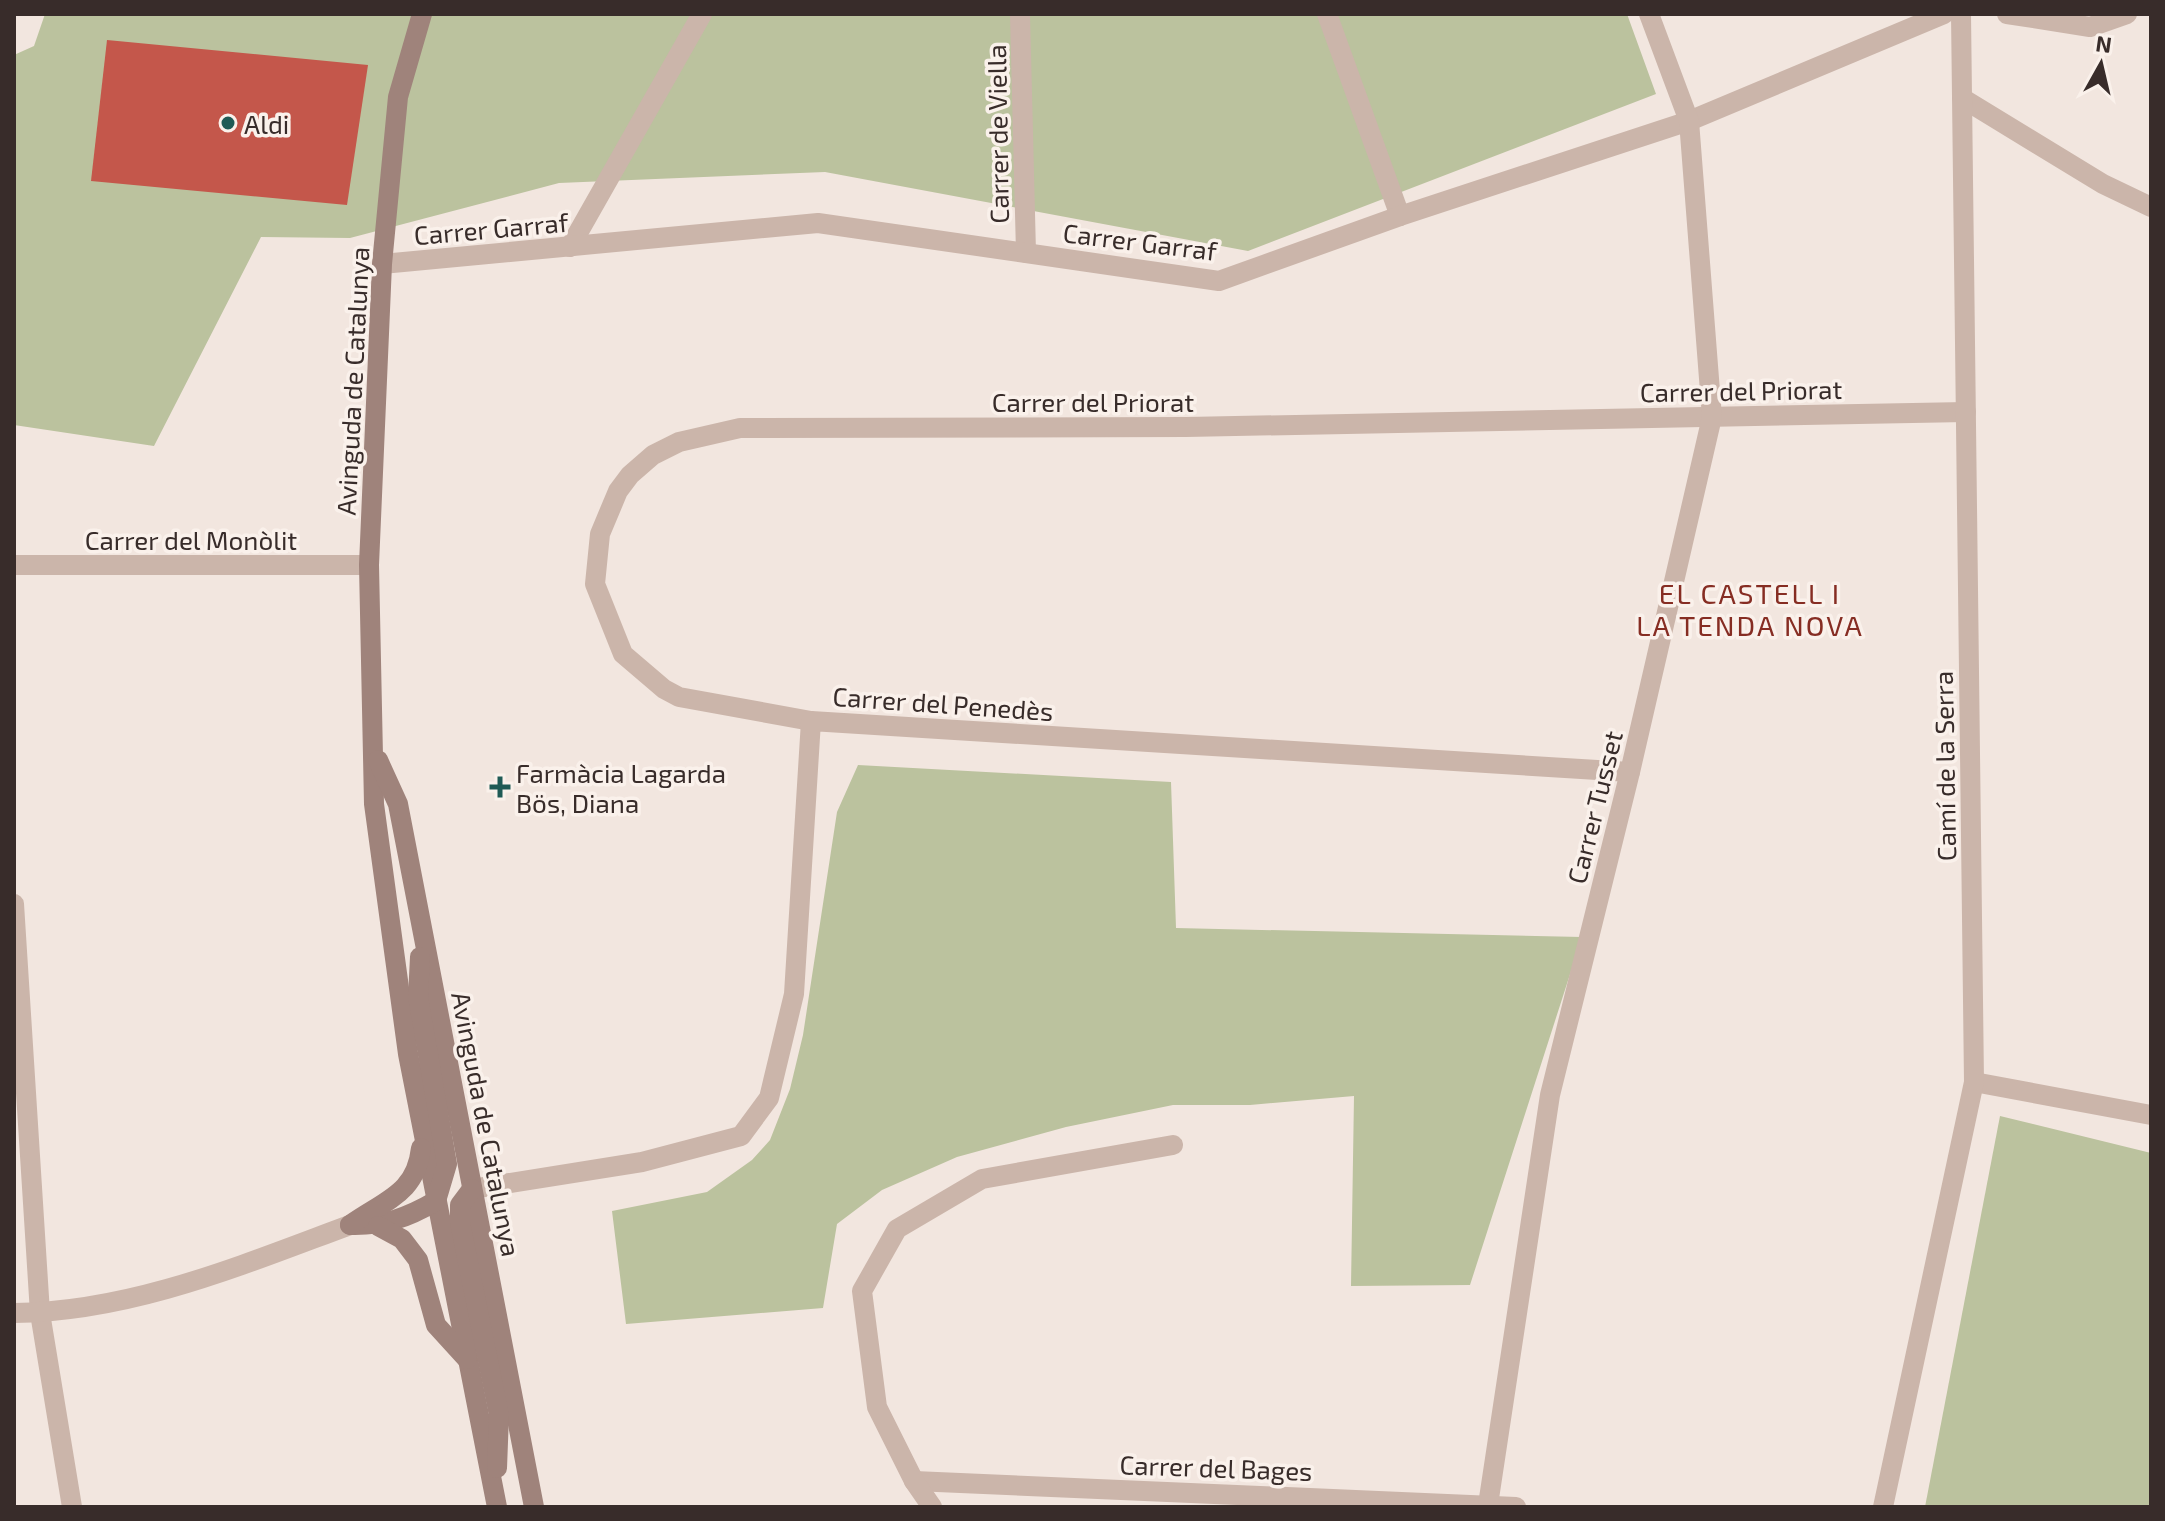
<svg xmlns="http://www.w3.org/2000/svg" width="2165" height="1521" font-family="'Exo 2',sans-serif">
  <rect width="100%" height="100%" fill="#f2e6df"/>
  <!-- green -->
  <g fill="#bbc29e">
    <path d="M 45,14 L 1627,14 L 1656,94 L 1248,251 L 825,172 L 559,183 L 350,238 L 261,237 L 154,446 L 14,425 L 14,55 L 34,46 Z"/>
    <path d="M 858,765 L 1171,782 L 1176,928 L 1582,937 L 1470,1285 L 1351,1286 L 1354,1096 L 1250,1105 L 1173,1105 L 1066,1127 L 957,1157 L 882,1190 L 837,1224 L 823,1308 L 626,1324 L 612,1211 L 707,1192 L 752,1160 L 770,1140 L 790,1089 L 803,1035 L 837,812 Z"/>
    <path d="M 2000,1116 L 2151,1153 L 2151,1507 L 1925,1507 Z"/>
  </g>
  <!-- building -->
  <path fill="#c4574b" d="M 107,40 L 368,65 L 347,205 L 91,181 Z"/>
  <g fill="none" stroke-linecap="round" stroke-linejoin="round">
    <!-- street -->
    <g stroke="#cbb5aa" stroke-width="20">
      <path d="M 1020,14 L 1026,253"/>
      <path d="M 1327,14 L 1400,216"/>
      <path d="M 2007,14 L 2090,27 L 2127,14"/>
      <path d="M 1962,98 L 2103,184 L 2151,207"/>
      <path d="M 570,247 L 702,14"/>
      <path d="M 382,264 L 818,223 L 1219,281 L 1400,216 L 1689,121 L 1944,14"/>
      <path d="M 14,565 L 369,565"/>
      <path d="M 811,721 L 679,697 L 664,689 L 623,654 L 595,584 L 600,534 L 618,491 L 630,475 L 653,455 L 679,442 L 740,428 L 1186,427 L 1966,412"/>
      <path d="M 14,904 L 40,1313 L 72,1507"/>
      <path d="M 1974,1082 L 2151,1115"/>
      <path d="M 472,1189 L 642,1162 L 741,1136 L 769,1098 L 794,994 L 811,721 L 1630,772"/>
      <path d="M 14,1313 C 131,1312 242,1265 350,1225"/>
      <path d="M 914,1481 L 1516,1507"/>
      <path d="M 1488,1505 L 1550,1095 L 1630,772 L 1712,417 L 1689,121 L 1649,14"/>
      <path d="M 932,1507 L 914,1481 L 877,1407 L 862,1291 L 897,1229 L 982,1179 L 1173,1145"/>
      <path d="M 1883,1507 L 1974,1082 L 1961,14"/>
    </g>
    <!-- secondary -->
    <g stroke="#9f837b" stroke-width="20">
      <path d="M 422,14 L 398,97 L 382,264 L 369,565 L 374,804 L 408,1054 L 497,1507"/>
      <path d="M 378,760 L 398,804 L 534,1507"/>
      <path d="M 472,1189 L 460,1205 L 460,1223 L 499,1415 L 497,1468"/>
      <path d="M 350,1225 C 384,1226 407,1218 436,1201 L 447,1164 L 418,997 L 420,957"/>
      <path d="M 350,1225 C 385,1200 416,1194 421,1148"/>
      <path d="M 378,1226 L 402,1239 L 418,1260 L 436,1325 L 467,1359"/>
    </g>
  </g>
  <!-- markers -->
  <g fill="#1f5a55" stroke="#faf1eb" stroke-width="3">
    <circle cx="228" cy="123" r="8"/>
    <path d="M496 775h8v8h8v8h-8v8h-8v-8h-8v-8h8z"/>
  </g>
  <g text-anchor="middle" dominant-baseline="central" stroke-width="7" stroke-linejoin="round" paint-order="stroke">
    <!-- poi labels -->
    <g font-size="26" fill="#382c2a" stroke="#faf1eb" text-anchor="start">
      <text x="244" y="123">Aldi</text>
      <text x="516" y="772">Farmàcia Lagarda<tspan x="516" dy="30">Bös, Diana</tspan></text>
    </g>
    <!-- street labels -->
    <g font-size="26" fill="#382c2a" stroke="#faf1eb">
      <text transform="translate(997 134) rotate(-91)">Carrer de Viella</text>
      <text transform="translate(491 228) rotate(-5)">Carrer Garraf</text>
      <text transform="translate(1140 241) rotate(7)">Carrer Garraf</text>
      <text transform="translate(352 381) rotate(-87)">Avinguda de Catalunya</text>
      <text transform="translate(1741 390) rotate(-1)">Carrer del Priorat</text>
      <text x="1093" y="401">Carrer del Priorat</text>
      <text x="191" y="539">Carrer del Monòlit</text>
      <text transform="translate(943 703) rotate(4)">Carrer del Penedès</text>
      <text transform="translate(1944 766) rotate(-91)">Camí de la Serra</text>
      <text transform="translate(1594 807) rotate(-76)">Carrer Tusset</text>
      <text transform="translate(487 1124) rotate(79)">Avinguda de Catalunya</text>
      <text transform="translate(1216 1467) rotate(2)">Carrer del Bages</text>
    </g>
    <!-- neighbourhood labels -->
    <g font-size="28" letter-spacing="2" fill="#862d23" stroke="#faf1eb">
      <text x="1750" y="593">EL CASTELL I<tspan x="1750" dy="32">LA TENDA NOVA</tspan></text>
    </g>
  </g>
  <!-- border -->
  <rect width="2165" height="1521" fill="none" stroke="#382c2a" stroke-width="32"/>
  <!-- north arrow -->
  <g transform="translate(2101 64) rotate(8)" stroke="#faf1eb" stroke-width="6" paint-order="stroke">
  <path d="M0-6L14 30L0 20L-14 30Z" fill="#382c2a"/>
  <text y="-12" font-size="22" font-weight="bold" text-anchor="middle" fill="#382c2a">N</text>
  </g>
</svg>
